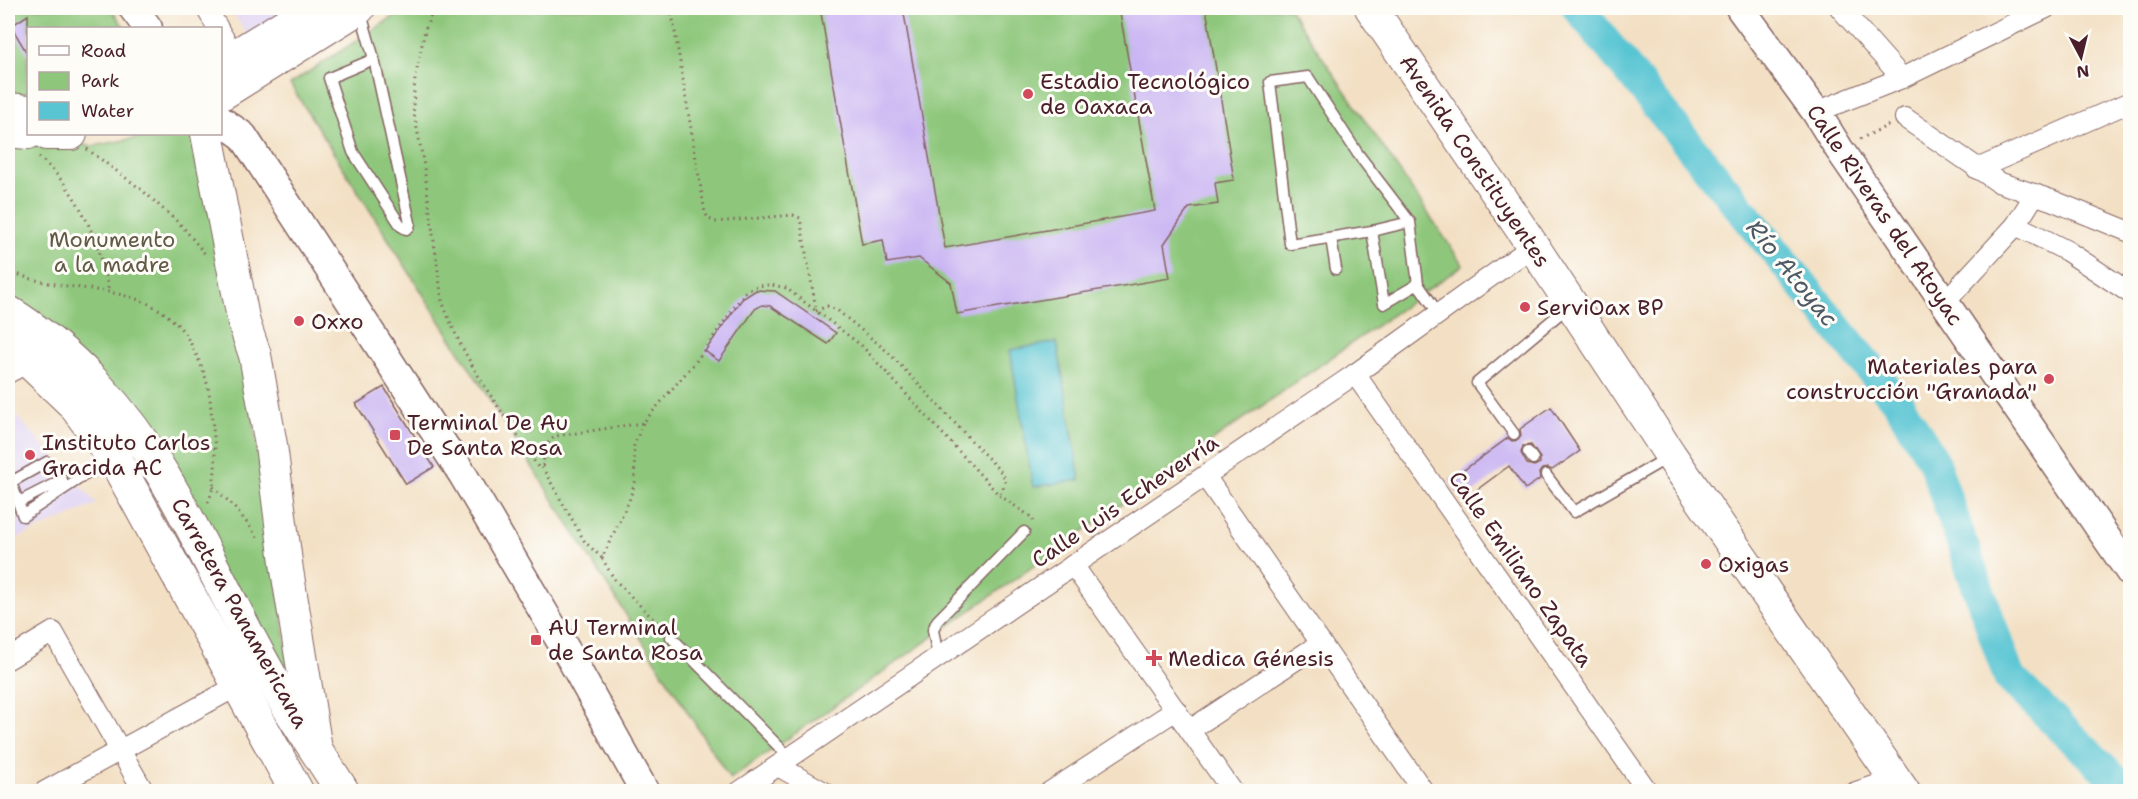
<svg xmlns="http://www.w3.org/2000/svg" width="2138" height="799" font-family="'Shantell Sans',sans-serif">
  <rect width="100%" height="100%" fill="#fdfcf7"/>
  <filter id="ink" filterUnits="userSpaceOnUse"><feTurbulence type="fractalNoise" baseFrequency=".0167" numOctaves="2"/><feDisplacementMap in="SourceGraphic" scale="12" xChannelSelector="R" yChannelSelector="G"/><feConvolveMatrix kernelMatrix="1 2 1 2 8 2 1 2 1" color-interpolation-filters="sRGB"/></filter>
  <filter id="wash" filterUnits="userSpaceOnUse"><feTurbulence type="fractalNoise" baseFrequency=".008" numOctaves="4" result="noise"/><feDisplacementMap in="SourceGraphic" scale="24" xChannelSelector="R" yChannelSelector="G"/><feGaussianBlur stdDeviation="1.35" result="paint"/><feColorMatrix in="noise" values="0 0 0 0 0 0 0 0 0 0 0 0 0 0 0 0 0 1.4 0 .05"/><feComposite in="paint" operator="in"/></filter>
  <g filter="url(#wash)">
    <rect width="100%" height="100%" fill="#f3e0c4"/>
    <!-- built -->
    <g fill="#e1d4f4">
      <path d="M 230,8 L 294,8 L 249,37 Z"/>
      <path d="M 8,407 L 97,504 L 8,542 Z"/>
    </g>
    <!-- green -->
    <g fill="#8ec77b" stroke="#6c7353" stroke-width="1.5">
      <path d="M 8,8 L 110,8 L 125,28 L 28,28 L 28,100 L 8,96 Z"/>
      <path d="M 407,8 L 1289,8 L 1463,265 L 730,779 L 290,84 Z"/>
      <path d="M 8,132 L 63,143 L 93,146 L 157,134 L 191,134 L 242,341 L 294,696 L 191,527 L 8,306 Z"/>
    </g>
    <!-- water -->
    <path fill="#59c5d3" stroke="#52727f" stroke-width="1.5" d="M 1057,342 L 1080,480 L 1033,487 L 1010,350 Z"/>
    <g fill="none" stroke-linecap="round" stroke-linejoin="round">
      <!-- river -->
      <path stroke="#59c5d3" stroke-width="32" d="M 1578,8 L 1898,403 L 1933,460 L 2009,677 L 2128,792"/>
    </g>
    <g id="blocks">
      <!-- building -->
      <g fill="#cab6f3" fill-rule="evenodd">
        <path d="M 820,8 L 903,8 L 945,248 L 1155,211 L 1119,8 L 1206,8 L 1234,180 L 1215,183 L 1218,204 L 1189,208 L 1164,244 L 1170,278 L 957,314 L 951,283 L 919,258 L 887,263 L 883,240 L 862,244 Z"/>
        <path d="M 28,15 L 28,55 L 11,26 Z"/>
        <path d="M 756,290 L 775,291 L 836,333 L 828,344 L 770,306 L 762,305 L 755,309 L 719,361 L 705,351 L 742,299 Z"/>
        <path d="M 384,387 L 434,467 L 406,484 L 356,404 Z"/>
        <path d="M 1551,407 L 1580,451 L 1552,470 L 1548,468 L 1542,469 L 1539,473 L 1540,479 L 1525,489 L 1509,466 L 1463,500 L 1449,481 L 1508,438 L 1512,441 L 1518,440 L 1521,436 L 1520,429 ZM 1531,445 L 1540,458 L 1540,463 L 1534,466 L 1527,464 L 1521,453 L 1523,446 Z"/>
      </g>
    </g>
  </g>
  <g filter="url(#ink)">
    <use href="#blocks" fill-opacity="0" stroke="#856361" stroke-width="1.5"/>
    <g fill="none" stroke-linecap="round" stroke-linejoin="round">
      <!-- lane casing -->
      <g stroke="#856361" stroke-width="13">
        <g id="lane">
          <path d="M 360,10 L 374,59 L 410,223 L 409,227 L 406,229 L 401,226 L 353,152 L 329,78 L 374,59"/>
          <path d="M 1410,222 L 1372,231 L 1290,244 L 1270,82 L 1308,77 L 1358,154 L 1410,222 L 1418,284"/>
          <path d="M 1372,231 L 1384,304 L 1418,284 L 1439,314"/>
          <path d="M 1331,238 L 1336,269"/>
          <path d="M 1514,434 L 1477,383 L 1569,306"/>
          <path d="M 1528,452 L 1533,459"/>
          <path d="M 1546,475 L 1574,512 L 1669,457"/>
          <path d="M 19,502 L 62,480 L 47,462 L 11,482 L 23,516 L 83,476 L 112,462"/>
          <path d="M 671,637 L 789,757"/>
          <path d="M 938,657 L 933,630 L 937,621 L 1024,532"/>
        </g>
      </g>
      <!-- street casing -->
      <g stroke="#856361" stroke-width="22">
        <g id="street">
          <path d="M 206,8 L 218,28"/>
          <path d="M 1840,8 L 1902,78"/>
          <path d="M 220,32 L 235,56"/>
          <path d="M 1816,112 L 1902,78 L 2046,8"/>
          <path d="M 1905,118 L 1998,182 L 2051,200 L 2130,232"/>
          <path d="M 1977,169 L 2130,102"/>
          <path d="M 2016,225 L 2067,251 L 2130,293"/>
          <path d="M 1945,302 L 2016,225 L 2035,194"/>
          <path d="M 8,373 L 31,361"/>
          <path d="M 1355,374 L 1648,792"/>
          <path d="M 1205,476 L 1424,792"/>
          <path d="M 1073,565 L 1233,792"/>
          <path d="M 8,659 L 53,632 L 144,792"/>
          <path d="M 1190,730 L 1321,643"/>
          <path d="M 778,766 L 824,792"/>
          <path d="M 44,792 L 239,685"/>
          <path d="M 739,792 L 1355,374 L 1533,246"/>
          <path d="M 1050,792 L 1176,710"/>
          <path d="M 1856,792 L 1896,779"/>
        </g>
      </g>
      <!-- secondary casing -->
      <g stroke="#856361" stroke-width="31">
        <g id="secondary">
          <path d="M 133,8 L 148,28"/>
          <path d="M 1740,8 L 1816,112 L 1839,149 L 2130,572"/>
          <path d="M 220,120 L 243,136 L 463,475 L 570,657 L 645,792"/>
        </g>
      </g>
      <!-- primary casing -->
      <g stroke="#856361" stroke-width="34">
        <g id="primary">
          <path d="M 1371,8 L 1533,246 L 1671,456 L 1904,792"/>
          <path d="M 220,65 L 312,8"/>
          <path d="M 220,95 L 359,8"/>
          <path d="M 8,109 L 28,111"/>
          <path d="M 8,131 L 28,133"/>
          <path d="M 47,134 L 71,134"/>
          <path d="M 207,134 L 244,323 L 255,355 L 271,445 L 287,570 L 316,749"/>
        </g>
      </g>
      <!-- highway casing -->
      <g stroke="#856361" stroke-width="35">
        <g id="highway">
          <path d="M 8,312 C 71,351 126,411 163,475 C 201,539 231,607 268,672 C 290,713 318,752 343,792"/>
          <path d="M 8,341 L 74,404 L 115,460 L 297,792"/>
        </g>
      </g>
      <!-- path -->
      <g stroke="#856361" stroke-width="3" stroke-dasharray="1.5 4.5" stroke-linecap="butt">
        <path d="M 440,8 L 430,17 L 425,30 L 415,79 L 413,108 L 423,160 L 442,300 C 462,361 504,413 538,467 L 543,465 C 545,450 543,445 556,436 L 643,423 L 697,360 L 745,292 C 760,283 770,284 786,288 L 862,346 L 999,495 L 1031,517 L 1033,521"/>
        <path d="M 671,8 L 705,213 L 709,219 L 715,222 L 793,215 L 800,218 L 816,309"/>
        <path d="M 1860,139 L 1889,125"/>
        <path d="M 87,149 L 142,190 L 182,226 L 205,254"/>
        <path d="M 39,157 C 80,193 99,240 109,292"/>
        <path d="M 8,270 C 69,300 153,274 191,344 C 203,368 209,382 211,409 C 214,440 220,474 208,503"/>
        <path d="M 816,311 L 827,306 L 837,310 L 888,352 L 1000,471 L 1005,478 L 1004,486 L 999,495"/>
        <path d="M 643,423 L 634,446 L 635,482 L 629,501 L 602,558 L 614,579 L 663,629"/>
        <path d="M 542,467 L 585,542 L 602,558"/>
        <path d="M 213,487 C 232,503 245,519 259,540"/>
      </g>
      <!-- lane -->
      <use href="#lane" stroke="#fff" stroke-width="10"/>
      <!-- street -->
      <use href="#street" stroke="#fff" stroke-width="20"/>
      <!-- secondary -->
      <use href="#secondary" stroke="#fff" stroke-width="28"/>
      <!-- primary -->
      <use href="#primary" stroke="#fff" stroke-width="32"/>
      <!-- highway -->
      <use href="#highway" stroke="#fff" stroke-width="33"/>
    </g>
  </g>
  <!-- markers -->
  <g fill="#d1495b" stroke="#fdfcf7" stroke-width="2">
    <circle cx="1028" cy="94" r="6"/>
    <circle cx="1525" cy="307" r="6"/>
    <circle cx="299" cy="321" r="6"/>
    <circle cx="2049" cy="379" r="6"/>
    <rect x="389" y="429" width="12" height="12" rx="3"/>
    <circle cx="30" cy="455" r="6"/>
    <circle cx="1706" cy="564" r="6"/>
    <rect x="530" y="634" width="12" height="12" rx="3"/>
    <path d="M1151 649h6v6h6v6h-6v6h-6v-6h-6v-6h6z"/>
  </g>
  <g text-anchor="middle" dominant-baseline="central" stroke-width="6" stroke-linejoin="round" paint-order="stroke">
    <!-- poi labels -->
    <g font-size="22" fill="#4a1f2b" stroke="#fdfcf7" text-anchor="start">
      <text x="1040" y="81">Estadio Tecnológico<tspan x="1040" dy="25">de Oaxaca</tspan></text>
      <text x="1537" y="307">ServiOax BP</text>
      <text x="311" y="321">Oxxo</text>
      <text x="2037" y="366" text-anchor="end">Materiales para<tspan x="2037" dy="25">construcción "Granada"</tspan></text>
      <text x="407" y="422">Terminal De Au<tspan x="407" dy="25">De Santa Rosa</tspan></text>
      <text x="42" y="442">Instituto Carlos<tspan x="42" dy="25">Gracida AC</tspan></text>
      <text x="1718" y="564">Oxigas</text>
      <text x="548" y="627">AU Terminal<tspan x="548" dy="25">de Santa Rosa</tspan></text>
      <text x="1168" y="658">Medica Génesis</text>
    </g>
    <!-- street labels -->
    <g font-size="22" fill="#4a1f2b" stroke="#fdfcf7">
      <text transform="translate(1475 161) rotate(56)">Avenida Constituyentes</text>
      <text transform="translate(1885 215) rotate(56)">Calle Riveras del Atoyac</text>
      <text transform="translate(1125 501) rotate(-34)">Calle Luis Echeverría</text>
      <text transform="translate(1521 569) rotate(55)">Calle Emiliano Zapata</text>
      <text transform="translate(240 613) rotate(61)">Carretera Panamericana</text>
    </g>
    <!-- park labels -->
    <g font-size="22" fill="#625a47" stroke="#fdfcf7">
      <text x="112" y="239">Monumento<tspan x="112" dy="25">a la madre</tspan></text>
    </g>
    <!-- water labels -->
    <g font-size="24" font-style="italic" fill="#4f5966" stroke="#fdfcf7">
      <text transform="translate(1792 273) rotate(51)">Río Atoyac</text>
    </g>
  </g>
  <!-- margin -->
  <rect width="2138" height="799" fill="none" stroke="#fdfcf7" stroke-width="30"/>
  <!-- legend -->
  <rect x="27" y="27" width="195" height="108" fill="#fdfcf7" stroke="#b5a4a5" stroke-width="1.5"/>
  <rect x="39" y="46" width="30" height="9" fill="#ffffff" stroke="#b5a4a5" stroke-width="1.5"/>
  <text x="81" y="57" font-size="18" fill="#4a1f2b">Road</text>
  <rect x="39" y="72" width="30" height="18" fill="#8ec77b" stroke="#b5a4a5" stroke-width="1.5"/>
  <text x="81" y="87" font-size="18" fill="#4a1f2b">Park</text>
  <rect x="39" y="102" width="30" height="18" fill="#59c5d3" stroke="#b5a4a5" stroke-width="1.5"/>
  <text x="81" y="117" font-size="18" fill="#4a1f2b">Water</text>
  <!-- north arrow -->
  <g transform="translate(2081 57) rotate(173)" stroke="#fdfcf7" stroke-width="4.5" paint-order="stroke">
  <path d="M0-4.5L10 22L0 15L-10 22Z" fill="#4a1f2b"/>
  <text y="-9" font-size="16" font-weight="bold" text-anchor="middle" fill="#4a1f2b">N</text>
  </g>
</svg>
